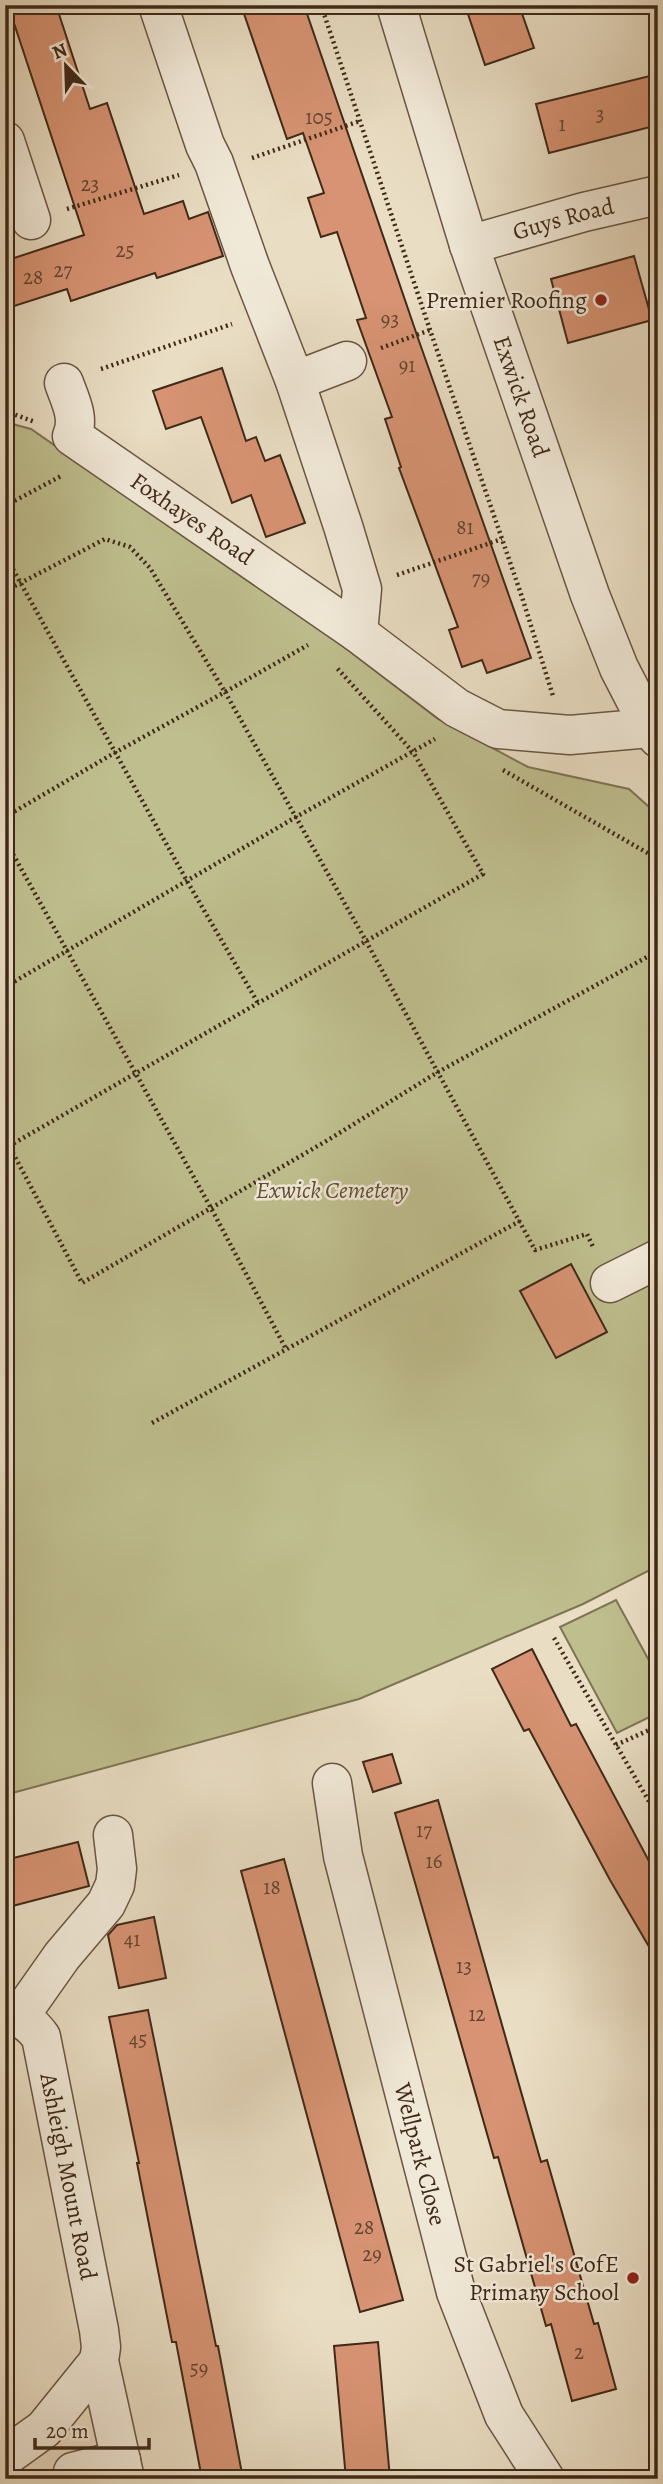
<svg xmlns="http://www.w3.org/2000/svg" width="663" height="2484" font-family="Alegreya,serif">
  <rect width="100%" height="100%" fill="#e9ddc3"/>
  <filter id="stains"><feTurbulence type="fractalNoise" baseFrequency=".00286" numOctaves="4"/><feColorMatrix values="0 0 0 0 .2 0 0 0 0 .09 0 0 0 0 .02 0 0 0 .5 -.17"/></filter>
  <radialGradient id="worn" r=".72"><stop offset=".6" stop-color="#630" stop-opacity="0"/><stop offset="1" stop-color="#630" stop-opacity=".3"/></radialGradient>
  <!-- green -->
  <g fill="#bfbe8e" stroke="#7f7453" stroke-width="2">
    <path d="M 5,422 L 31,429 L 336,641 L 438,719 L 528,767 L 629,789 L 658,815 L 658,1566 L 583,1604 L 359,1699 L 5,1795 Z"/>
    <path d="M 616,1600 L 658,1677 L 658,1713 L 617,1733 L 560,1627 Z"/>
  </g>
  <!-- building -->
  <g fill="#d79373" stroke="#3f2918" stroke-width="2">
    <path d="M 8,5 L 56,5 L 90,109 L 107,103 L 144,214 L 183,201 L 189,219 L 208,212 L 223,256 L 157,278 L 155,273 L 71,301 L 67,289 L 5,309 L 5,261 L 84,235 Z"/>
    <path d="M 241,5 L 304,5 L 419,341 L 531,658 L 487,673 L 482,660 L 462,667 L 449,630 L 458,627 L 399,468 L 401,467 L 385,419 L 392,417 L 357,320 L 366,318 L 337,232 L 321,237 L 308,198 L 324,193 L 303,133 L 287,139 Z"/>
    <path d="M 465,5 L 519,5 L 534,48 L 485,65 Z"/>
    <path d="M 658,74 L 658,125 L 549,153 L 536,104 Z"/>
    <path d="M 634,256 L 652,320 L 568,343 L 551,279 Z"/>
    <path d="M 222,368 L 246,441 L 256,437 L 265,461 L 280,455 L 305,523 L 266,537 L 251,495 L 232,503 L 201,417 L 166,429 L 153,391 Z"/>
    <path d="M 571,1264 L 607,1332 L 556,1358 L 520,1291 Z"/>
    <path d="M 532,1649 L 571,1726 L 576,1724 L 658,1878 L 658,1962 L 610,1880 L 529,1729 L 524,1731 L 492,1669 Z"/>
    <path d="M 392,1754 L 401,1783 L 373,1792 L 363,1762 Z"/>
    <path d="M 438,1800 L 541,2162 L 547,2160 L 594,2324 L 598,2323 L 616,2389 L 572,2401 L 551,2324 L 546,2326 L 498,2157 L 494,2158 L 395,1813 Z"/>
    <path d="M 78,1842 L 89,1886 L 5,1908 L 5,1860 Z"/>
    <path d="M 284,1859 L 403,2300 L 360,2312 L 241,1871 Z"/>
    <path d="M 154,1917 L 166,1978 L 119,1988 L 108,1935 L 117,1925 Z"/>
    <path d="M 148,2010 L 216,2346 L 218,2346 L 243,2479 L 202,2479 L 176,2342 L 172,2342 L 137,2163 L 139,2163 L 109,2017 Z"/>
    <path d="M 378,2342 L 390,2479 L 346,2479 L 334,2346 Z"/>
  </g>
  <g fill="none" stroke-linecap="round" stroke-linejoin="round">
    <!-- minor casing -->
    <g stroke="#6a5643" stroke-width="41">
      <g id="minor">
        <path d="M 158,5 L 205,145 L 214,163 L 250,266 L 295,381 L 343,526 L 362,589 L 358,633"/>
        <path id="s1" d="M 396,5 L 469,245 L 590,595 L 619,668 L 650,728 L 658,738"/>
        <path d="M 5,141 L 31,220"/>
        <path id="s2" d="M 469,245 L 584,212 L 658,195"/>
        <path d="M 295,381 L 347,361"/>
        <path id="s3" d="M 64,383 C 70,400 80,418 72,436 L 358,633 L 457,708 L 498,729 L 570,735 L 650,728"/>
        <path d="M 610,1283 L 658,1259"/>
        <path id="s4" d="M 332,1783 L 343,1856 L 456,2292 L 504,2415 L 545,2479"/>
        <path id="s5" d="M 5,2012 C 21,2017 31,2023 41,2037 L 99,2330 L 101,2347 L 99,2361 L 125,2479"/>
        <path d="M 19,2017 L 62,1956 L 106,1904 L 115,1885 L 117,1869 L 113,1835"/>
        <path d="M 5,2457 L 44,2429 L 99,2361"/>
        <path d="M 73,2472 L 121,2460"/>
      </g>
    </g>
    <!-- path -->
    <g stroke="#3f2918" stroke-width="4.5" stroke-dasharray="2 3.5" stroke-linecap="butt">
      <path d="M 321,5 L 430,330 L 522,597 L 553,696"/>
      <path d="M 252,158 L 360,121"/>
      <path d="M 67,209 L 179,175"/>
      <path d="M 381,348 L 430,330"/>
      <path d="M 101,369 L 232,324"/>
      <path d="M 5,411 L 35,422"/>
      <path d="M 5,506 L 63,475"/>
      <path d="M 5,555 L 187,881 L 258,1003"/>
      <path d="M 397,575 L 502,539"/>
      <path d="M 5,591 L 105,539 L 130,547 L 150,568 L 225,692 L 308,645"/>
      <path d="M 503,770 L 658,859"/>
      <path d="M 5,817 L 116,752 L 225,692 L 366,941 L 535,1250 L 587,1234 L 594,1249"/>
      <path d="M 5,840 L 211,1208 L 286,1349"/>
      <path d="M 5,987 L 296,817 L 435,739"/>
      <path d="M 5,1138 L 82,1283 L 328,1140 L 438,1072 L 658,951"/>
      <path d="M 9,1146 L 483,874 L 413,752 L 337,668"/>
      <path d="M 152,1423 L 520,1221"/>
      <path d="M 554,1638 L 658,1817"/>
      <path d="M 616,1745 L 658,1726"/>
    </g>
    <!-- minor -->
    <use href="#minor" stroke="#f1e9d8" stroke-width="38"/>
  </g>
  <!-- markers -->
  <g fill="#8f2418" stroke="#f1e9d8" stroke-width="2.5">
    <circle cx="601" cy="300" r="7"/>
    <circle cx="633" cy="2278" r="7"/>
  </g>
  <g text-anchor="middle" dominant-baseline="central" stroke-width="5" stroke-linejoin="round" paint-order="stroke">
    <!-- number labels -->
    <g font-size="21" fill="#65442f">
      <text x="600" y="114">3</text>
      <text x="319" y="117">105</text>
      <text x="562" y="124">1</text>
      <text x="90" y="184">23</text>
      <text x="125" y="250">25</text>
      <text x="63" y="270">27</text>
      <text x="33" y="277">28</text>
      <text x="390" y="319">93</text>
      <text x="407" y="365">91</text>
      <text x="465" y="527">81</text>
      <text x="481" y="578">79</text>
      <text x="424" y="1830">17</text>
      <text x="434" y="1861">16</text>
      <text x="272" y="1887">18</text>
      <text x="132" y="1939">41</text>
      <text x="464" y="1966">13</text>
      <text x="477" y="2014">12</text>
      <text x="138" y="2039">45</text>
      <text x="364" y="2227">28</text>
      <text x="372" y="2254">29</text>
      <text x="579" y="2352">2</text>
      <text x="199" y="2368">59</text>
    </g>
    <!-- street labels -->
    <g font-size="24" fill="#3f2918" stroke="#f1e9d8">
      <text stroke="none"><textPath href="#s2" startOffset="98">Guys Road</textPath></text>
      <text stroke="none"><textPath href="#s1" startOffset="411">Exwick Road</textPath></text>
      <text stroke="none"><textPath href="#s3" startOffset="201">Foxhayes Road</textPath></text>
      <text stroke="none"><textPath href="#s4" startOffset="382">Wellpark Close</textPath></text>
      <text stroke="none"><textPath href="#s5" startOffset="187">Ashleigh Mount Road</textPath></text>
    </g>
    <!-- poi labels -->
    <g font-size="24" fill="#3f2918" stroke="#f1e9d8" text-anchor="end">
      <text x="587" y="300">Premier Roofing</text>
      <text x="619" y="2264">St Gabriel's CofE<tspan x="619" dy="28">Primary School</tspan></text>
    </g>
    <!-- park labels -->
    <g font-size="24" font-style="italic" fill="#5f4e36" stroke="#f1e9d8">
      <text x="332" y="1190">Exwick Cemetery</text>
    </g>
  </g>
  <!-- margin -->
  <rect width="663" height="2484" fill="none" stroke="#e9ddc3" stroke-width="28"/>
  <rect x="7" y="7" width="649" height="2470" fill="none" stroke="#3f2918" stroke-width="3.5"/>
  <rect x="14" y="14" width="635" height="2456" fill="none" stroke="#3f2918" stroke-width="2"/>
  <!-- north arrow -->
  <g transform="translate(66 66) rotate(337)" stroke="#f1e9d8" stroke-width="5" paint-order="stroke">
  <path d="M0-5L12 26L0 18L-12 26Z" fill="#3f2918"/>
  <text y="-10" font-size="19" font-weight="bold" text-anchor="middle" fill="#3f2918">N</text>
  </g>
  <!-- scale -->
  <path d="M35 2438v10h114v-10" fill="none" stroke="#3f2918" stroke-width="3.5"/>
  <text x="46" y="2438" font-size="21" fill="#3f2918" stroke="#f1e9d8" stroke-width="5" paint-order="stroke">20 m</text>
  <rect width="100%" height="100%" filter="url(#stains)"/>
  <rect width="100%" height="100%" fill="url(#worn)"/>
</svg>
